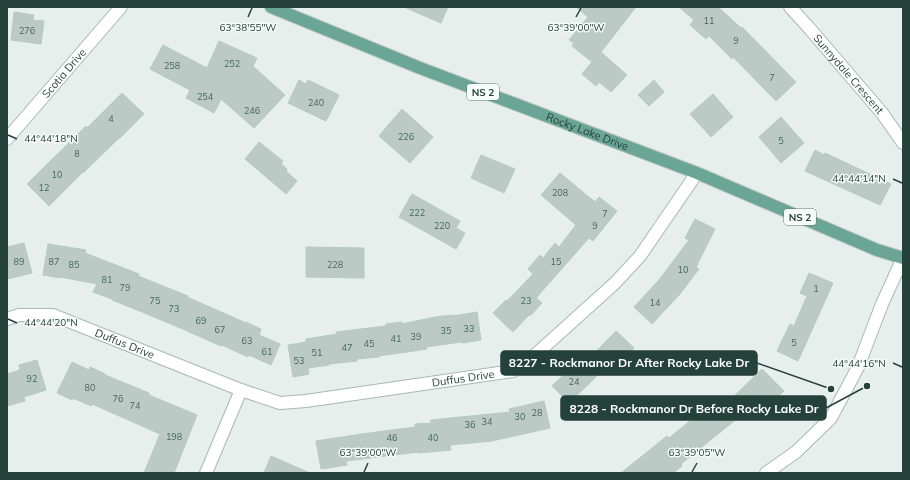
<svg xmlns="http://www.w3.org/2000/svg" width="910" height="480" font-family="Mulish,sans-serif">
  <rect width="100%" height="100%" fill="#e6efeb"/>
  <!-- building -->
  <g fill="#bbcac4" stroke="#b8c9c2">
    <path d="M 404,7 L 448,7 L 441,23 Z"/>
    <path d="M 576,7 L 636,7 L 601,52 L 627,75 L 611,92 L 599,82 L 596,86 L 582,74 L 592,62 L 572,46 L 574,43 L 569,40 L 588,17 Z"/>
    <path d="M 679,7 L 718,7 L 741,28 L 742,27 L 796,82 L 776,101 L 733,57 L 732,59 L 709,36 L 706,39 L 690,25 L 694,20 Z"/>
    <path d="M 14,12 L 34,15 L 33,20 L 44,21 L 41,44 L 11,40 Z"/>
    <path d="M 219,41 L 257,58 L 253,66 L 285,95 L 254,128 L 221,99 L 214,113 L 186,98 L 190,90 L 150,69 L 163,45 L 207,68 Z"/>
    <path d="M 299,80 L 306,84 L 308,80 L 339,95 L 326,121 L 288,103 Z"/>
    <path d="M 654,80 L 664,92 L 649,106 L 638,95 Z"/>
    <path d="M 122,93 L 144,114 L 120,138 L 119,138 L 83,173 L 83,172 L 49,206 L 27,184 L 86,126 L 87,128 Z"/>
    <path d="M 713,94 L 733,117 L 711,137 L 690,114 Z"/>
    <path d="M 402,109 L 433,137 L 410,163 L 379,136 Z"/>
    <path d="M 781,117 L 804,143 L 781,163 L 759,137 Z"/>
    <path d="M 259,142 L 283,161 L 281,164 L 287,169 L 286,171 L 297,181 L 286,194 L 245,159 Z"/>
    <path d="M 815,150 L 824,155 L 825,153 L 891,184 L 880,205 L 805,171 Z"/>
    <path d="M 481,155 L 515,169 L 504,193 L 471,178 Z"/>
    <path d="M 560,173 L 595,202 L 599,197 L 617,211 L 593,241 L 589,238 L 536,298 L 542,303 L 530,316 L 529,315 L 513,332 L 493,313 L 506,300 L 507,301 L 533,274 L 528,269 L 540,255 L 543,258 L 555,243 L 559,247 L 576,225 L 541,195 Z"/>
    <path d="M 412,194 L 460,221 L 456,228 L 465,233 L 456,249 L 399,217 Z"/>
    <path d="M 695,219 L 715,229 L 696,267 L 699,269 L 680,294 L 652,324 L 634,307 L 659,280 L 689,240 L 685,238 Z"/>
    <path d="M 24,243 L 32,273 L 7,279 L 7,247 Z"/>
    <path d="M 48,244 L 86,250 L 85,253 L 139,274 L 138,276 L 188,296 L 187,297 L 246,323 L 246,322 L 261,329 L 259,335 L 280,344 L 271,365 L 249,355 L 248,357 L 222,345 L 221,346 L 187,331 L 188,331 L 161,320 L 142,312 L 112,300 L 112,299 L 93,292 L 97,284 L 60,277 L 60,278 L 43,275 Z"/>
    <path d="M 306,247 L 364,248 L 364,278 L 306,277 Z"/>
    <path d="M 809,273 L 833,283 L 798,361 L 777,351 L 790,324 L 794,326 L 807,296 L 800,293 Z"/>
    <path d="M 477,312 L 481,340 L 462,343 L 461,342 L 426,347 L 427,349 L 379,356 L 379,357 L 357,359 L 357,361 L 329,364 L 329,365 L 308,368 L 309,374 L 293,377 L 288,345 L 306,342 L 306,339 L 337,334 L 336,332 L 386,326 L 386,324 L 402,322 L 402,324 L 435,317 L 453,315 L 453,316 Z"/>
    <path d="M 616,331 L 634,348 L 609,374 L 604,369 L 569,403 L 552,386 L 580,359 L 584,364 Z"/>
    <path d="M 37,360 L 46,390 L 24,397 L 25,401 L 7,406 L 7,374 L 20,370 L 19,365 Z"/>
    <path d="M 72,362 L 89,370 L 90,367 L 105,374 L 105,375 L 149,393 L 149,395 L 197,415 L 174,473 L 144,473 L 160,434 L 92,404 L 91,406 L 73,398 L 72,400 L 57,393 Z"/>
    <path d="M 762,369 L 784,391 L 764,410 L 761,408 L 751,418 L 745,412 L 681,464 L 682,466 L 673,473 L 621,473 L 667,436 L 669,438 L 713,402 L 720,410 Z"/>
    <path d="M 544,401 L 550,428 L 492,441 L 450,445 L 451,450 L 418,453 L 418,452 L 346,461 L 347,465 L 321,469 L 316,441 L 362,434 L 415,427 L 415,424 L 431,423 L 431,420 L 510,412 L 509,409 Z"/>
    <path d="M 271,456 L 310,473 L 264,473 Z"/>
  </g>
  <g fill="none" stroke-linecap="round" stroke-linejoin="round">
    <!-- street casing -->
    <g stroke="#a8b8b2" stroke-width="14">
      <g id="street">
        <path id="s1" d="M 790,7 L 810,29 L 882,113 L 903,143"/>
        <path id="s2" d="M 7,139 L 121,7"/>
        <path id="s3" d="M 7,319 L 19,315 L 53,315 L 241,390 L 280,403 L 306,401 L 513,371 L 534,356 L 615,283 L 640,256 L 697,173"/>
        <path d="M 206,473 L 241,390"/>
        <path d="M 766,473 L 796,452 L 831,418 L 858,367 L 882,304 L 903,258"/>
      </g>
    </g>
    <!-- primary casing -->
    <g stroke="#c2cac8" stroke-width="14">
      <g id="primary">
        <path id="s4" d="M 271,7 L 420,68 L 697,173 L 877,250 L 903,258"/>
      </g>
    </g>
    <!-- street -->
    <use href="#street" stroke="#fff" stroke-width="12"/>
    <!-- primary -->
    <use href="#primary" stroke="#6aa596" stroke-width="12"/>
  </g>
  <!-- ticks -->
  <path fill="none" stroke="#24423a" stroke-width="1.5" d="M 248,17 L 252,8M 576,17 L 581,8M 8,135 L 17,139M 893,179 L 902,183M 8,319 L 17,323M 893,363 L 902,367M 364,472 L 368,463M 692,472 L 697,463"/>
  <g text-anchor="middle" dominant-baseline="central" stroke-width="3" stroke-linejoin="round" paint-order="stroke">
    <!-- number labels -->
    <g font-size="9" fill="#4a645c">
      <text x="709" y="20">11</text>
      <text x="27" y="30">276</text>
      <text x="736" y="40">9</text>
      <text x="232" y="63">252</text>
      <text x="172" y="65">258</text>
      <text x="772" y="77">7</text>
      <text x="205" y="96">254</text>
      <text x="316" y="102">240</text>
      <text x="252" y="110">246</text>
      <text x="111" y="118">4</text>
      <text x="406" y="136">226</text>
      <text x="781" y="140">5</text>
      <text x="77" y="153">8</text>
      <text x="57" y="174">10</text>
      <text x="44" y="187">12</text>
      <text x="560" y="192">208</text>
      <text x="417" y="212">222</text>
      <text x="605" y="213">7</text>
      <text x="442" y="225">220</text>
      <text x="595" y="225">9</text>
      <text x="19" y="261">89</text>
      <text x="54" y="261">87</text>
      <text x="556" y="261">15</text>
      <text x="74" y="264">85</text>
      <text x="335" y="264">228</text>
      <text x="683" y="269">10</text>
      <text x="107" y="279">81</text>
      <text x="125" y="287">79</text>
      <text x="816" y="288">1</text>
      <text x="155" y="300">75</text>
      <text x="526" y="300">23</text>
      <text x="655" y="302">14</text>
      <text x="174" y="308">73</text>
      <text x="201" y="320">69</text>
      <text x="469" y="328">33</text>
      <text x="220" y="329">67</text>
      <text x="446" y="330">35</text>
      <text x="416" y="336">39</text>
      <text x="396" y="338">41</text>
      <text x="247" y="340">63</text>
      <text x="794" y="342">5</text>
      <text x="369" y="343">45</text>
      <text x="347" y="347">47</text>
      <text x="267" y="351">61</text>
      <text x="317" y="352">51</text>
      <text x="299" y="360">53</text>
      <text x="32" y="378">92</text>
      <text x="574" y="381">24</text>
      <text x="90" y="387">80</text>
      <text x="118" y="398">76</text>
      <text x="135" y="405">74</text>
      <text x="537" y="412">28</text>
      <text x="520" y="416">30</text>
      <text x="487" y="421">34</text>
      <text x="470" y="424">36</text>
      <text x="174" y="436">198</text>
      <text x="392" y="437">46</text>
      <text x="433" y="437">40</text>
    </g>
    <!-- shield labels -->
    <g fill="#f7fbf9" stroke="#637a73" stroke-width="1">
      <rect x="467" y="84" width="32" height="16" rx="3"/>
      <rect x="784" y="209" width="32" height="16" rx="3"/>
    </g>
    <g font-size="10" font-weight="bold" fill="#24423a">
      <text x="483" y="92">NS 2</text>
      <text x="800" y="217">NS 2</text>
    </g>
    <!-- street labels -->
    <g font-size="11" fill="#24423a" stroke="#f7fbf9">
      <text stroke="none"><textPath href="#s2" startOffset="87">Scotia Drive</textPath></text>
      <text stroke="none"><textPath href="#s1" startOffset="89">Sunnydale Crescent</textPath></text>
      <text stroke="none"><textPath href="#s4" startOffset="340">Rocky Lake Drive</textPath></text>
      <text stroke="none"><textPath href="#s3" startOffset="124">Duffus Drive</textPath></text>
      <text stroke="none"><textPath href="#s3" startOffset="475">Duffus Drive</textPath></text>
    </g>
  </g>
  <g font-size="10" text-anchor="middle" fill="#24423a" stroke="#f7fbf9" stroke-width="3" stroke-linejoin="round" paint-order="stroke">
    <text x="248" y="31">63°38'55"W</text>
    <text x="576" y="31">63°39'00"W</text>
    <text x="51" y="142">44°44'18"N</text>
    <text x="859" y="182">44°44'14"N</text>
    <text x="51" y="326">44°44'20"N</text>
    <text x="859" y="367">44°44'16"N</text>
    <text x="368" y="456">63°39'00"W</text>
    <text x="697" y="456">63°39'05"W</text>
  </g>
  <!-- callouts -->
  <path fill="none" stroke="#24423a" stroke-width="1.5" d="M831 389L757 363M867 386L826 408"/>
  <g fill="#24423a" stroke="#f7fbf9" stroke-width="1.5">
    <circle cx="831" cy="389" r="4"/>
    <circle cx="867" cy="386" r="4"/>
  </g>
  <g fill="#24423a" stroke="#24423a" stroke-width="1.5">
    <rect x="501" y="351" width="256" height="24" rx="4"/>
    <rect x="561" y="396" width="265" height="24" rx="4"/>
  </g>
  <g font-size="12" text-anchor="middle" font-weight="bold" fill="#fff">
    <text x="629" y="367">8227 - Rockmanor Dr After Rocky Lake Dr</text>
    <text x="694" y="413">8228 - Rockmanor Dr Before Rocky Lake Dr</text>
  </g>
  <!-- border -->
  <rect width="910" height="480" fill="none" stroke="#24423a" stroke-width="16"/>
</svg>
